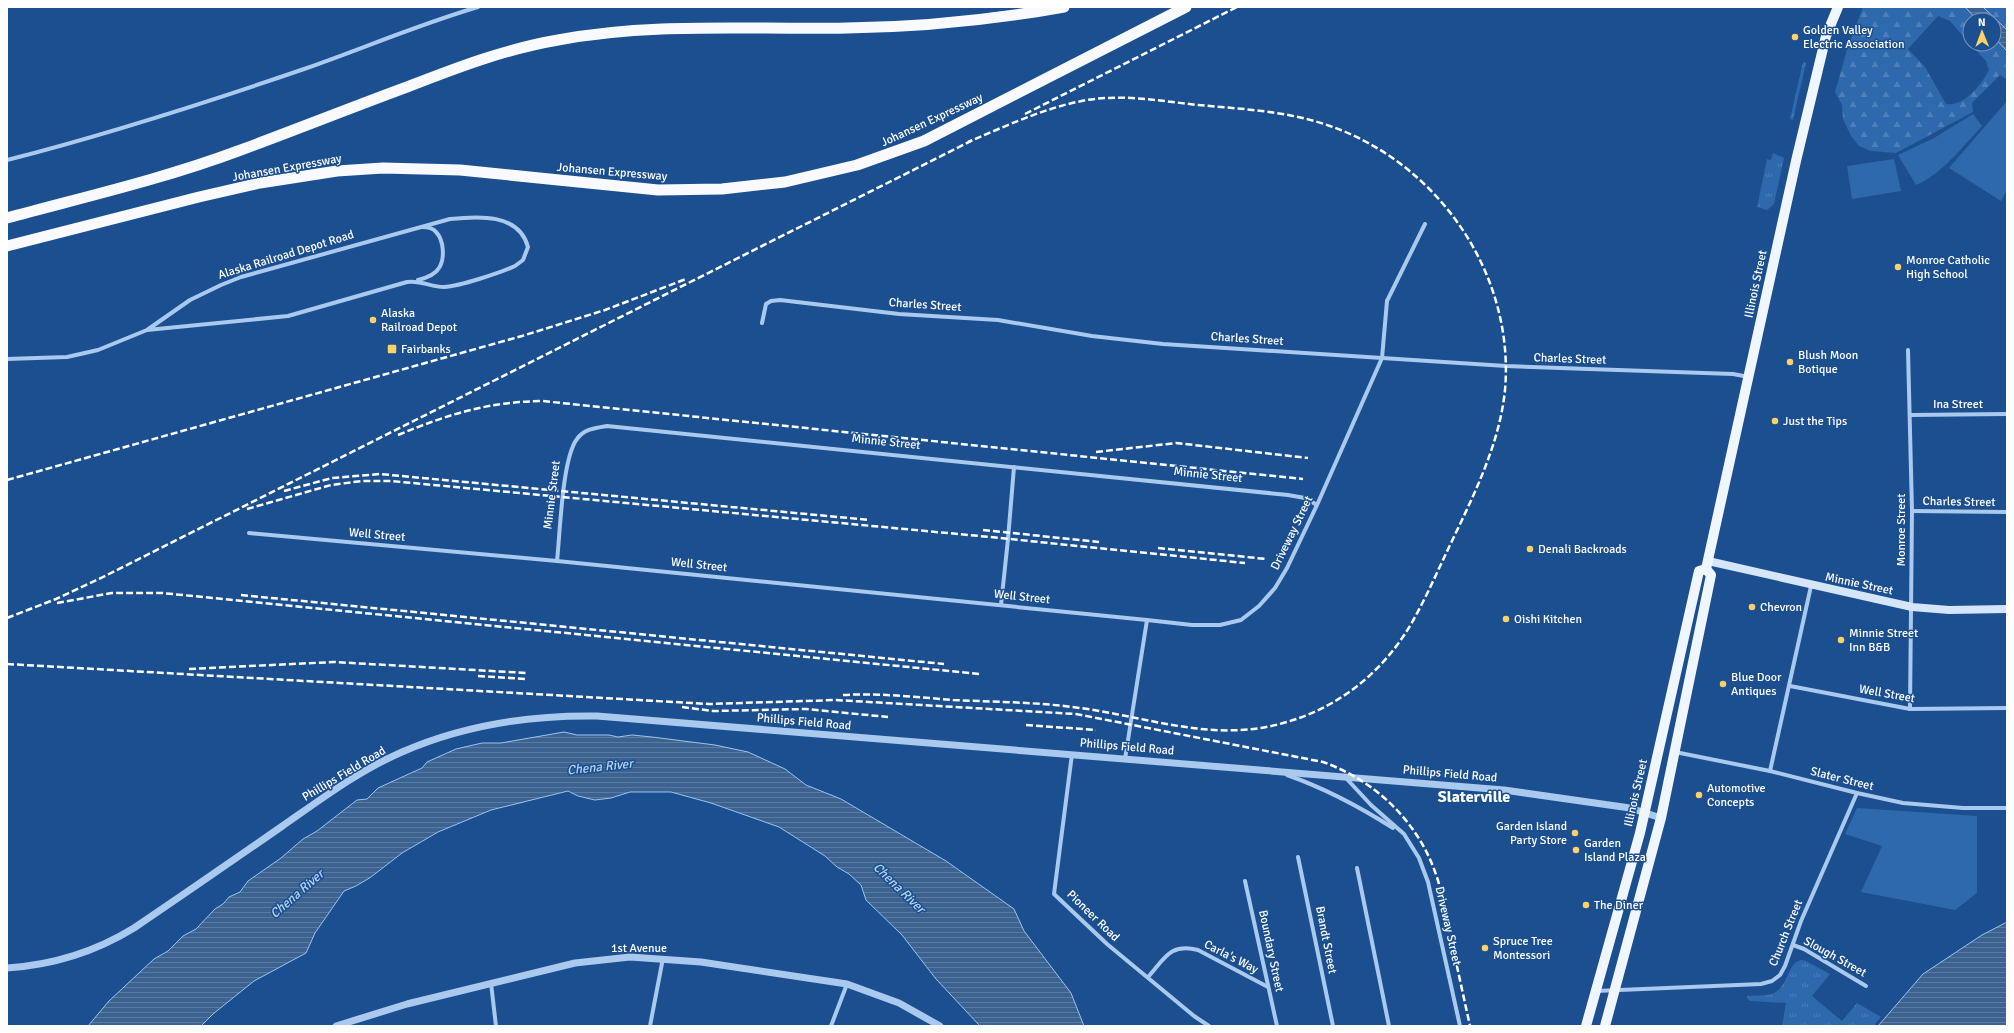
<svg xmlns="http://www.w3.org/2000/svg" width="2014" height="1033" font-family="Signika,sans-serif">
  <defs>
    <pattern id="grass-tufts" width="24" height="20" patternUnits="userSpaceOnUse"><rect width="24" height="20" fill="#2e69ad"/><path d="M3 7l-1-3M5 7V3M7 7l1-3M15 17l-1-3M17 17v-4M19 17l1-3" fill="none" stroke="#4d80b9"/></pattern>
    <pattern id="forest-firs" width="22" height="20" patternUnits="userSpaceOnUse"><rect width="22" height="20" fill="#2e69ad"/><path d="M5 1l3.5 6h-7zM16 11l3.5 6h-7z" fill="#4d80b9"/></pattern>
    <pattern id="water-rules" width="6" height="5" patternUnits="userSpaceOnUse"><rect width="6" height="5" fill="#3c6290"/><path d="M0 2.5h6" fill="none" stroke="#597aa1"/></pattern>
  </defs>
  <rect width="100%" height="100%" fill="#1b4f8f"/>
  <!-- grass -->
  <g fill="url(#grass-tufts)">
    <path d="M 1803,62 L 1806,63 L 1793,120 L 1790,119 Z"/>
    <path d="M 1773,153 L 1784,158 L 1774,204 L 1767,210 L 1757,207 L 1767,159 L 1771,160 Z"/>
    <path d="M 1801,960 L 1806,961 L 1830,974 L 1812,996 L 1842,1021 L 1857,1003 L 1881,1017 L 1873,1026 L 1782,1026 L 1786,1003 L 1750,1001 L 1747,998 L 1747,996 C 1754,995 1765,996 1772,994 C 1789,987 1787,963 1801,960 Z"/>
  </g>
  <!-- forest -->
  <g fill="url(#forest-firs)">
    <path d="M 1863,7 L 1965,7 L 1977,20 L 1970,20 L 1970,44 L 1950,21 L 1938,16 L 1908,49 L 1925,67 L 1946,104 C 1964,107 1982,84 1989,70 L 1986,61 L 1970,44 L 1994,44 L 1994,37 L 2007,51 L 2007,80 L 2000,75 L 1972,103 L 1973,112 L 1896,153 L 1871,151 L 1859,146 L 1851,136 L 1843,119 L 1842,105 L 1835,92 L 1847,50 Z"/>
    <path d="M 1983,7 L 2006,7 L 2007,30 Z"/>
  </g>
  <!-- park -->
  <g fill="#2e69ad">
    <path d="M 2007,101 L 2007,190 L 2001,201 L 1949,168 Z"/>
    <path d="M 1973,114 L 1982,126 C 1964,145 1941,175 1916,185 L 1898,155 L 1934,138 Z"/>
    <path d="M 1894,159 L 1901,191 L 1852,199 L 1847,166 Z"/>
    <path d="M 1857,808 L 1977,816 L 1977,893 L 1955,910 L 1861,892 L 1882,846 L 1845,834 Z"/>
  </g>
  <!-- water -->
  <g fill="url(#water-rules)" stroke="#9cc4f0">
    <path d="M 1965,7 L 1983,7 L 2007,30 L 2007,51 L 1994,37 L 1994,20 L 1977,20 Z"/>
    <path d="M 564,732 L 577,735 L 609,735 L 618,737 L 632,735 L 652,737 L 715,745 L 748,752 L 785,769 L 806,785 L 841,799 L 946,861 L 1014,909 L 1024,931 L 1071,993 L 1084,1026 L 980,1026 L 936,979 L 902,935 L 866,900 L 861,885 L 849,874 L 837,867 L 825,856 L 779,827 L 711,803 L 671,792 L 630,792 L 611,798 L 595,800 L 578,796 L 568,791 L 491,810 L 438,832 L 402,853 L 371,877 L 356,886 L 344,891 L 315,933 L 306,953 L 254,981 L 213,1014 L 201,1026 L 88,1026 L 109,1001 L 154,959 L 168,951 L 183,936 L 196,929 L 215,909 L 223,904 L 229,897 L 240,892 L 248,881 L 281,858 L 303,839 L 317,831 L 357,800 L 367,799 L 378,788 L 422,768 L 427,762 L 456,749 L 482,743 L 501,743 Z"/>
    <path d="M 2007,922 L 2007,1026 L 1878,1026 L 1923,974 L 1982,935 Z"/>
  </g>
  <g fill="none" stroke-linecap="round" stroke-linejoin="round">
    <!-- minor -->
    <g stroke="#a9c9ee" stroke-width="4">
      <path d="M 7,160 C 109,134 208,102 307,68 C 364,48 420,24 478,7"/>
      <path d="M 418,280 C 426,278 435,275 439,268 C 445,259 444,240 436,232 C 433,228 427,227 422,227"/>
      <path d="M 762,323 L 766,304 L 771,301 L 780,300 L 899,314 L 998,320 L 1092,336 L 1163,344 L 1506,366 L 1733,374 L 1749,377"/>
      <path d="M 1908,350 L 1912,511 L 1910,709"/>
      <path d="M 7,359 L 67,357 L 98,350 L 147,330 L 190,300 L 221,285 L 241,277 L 450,219 C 478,216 519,213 528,247 L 523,260 L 515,266 C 500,273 460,286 444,287 C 431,287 421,280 407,282 L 288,316 L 147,330"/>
      <path d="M 1910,415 L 2007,414"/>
      <path d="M 1912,511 L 2007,512"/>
      <path d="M 249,533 L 557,561 L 1147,620"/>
      <path d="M 557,561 C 560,535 562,458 577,439 C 584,429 595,428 607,426 L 1288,495 L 1305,498 L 1317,505"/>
      <path d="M 1001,605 L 1008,539 L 1014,467"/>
      <path d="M 1790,686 L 1910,709 L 2007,708"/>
      <path d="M 1675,752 L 1770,771 L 1857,793 L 1903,803 L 1963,808 L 2007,808"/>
      <path d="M 1072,754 L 1054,894 L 1107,944 L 1194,1016 L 1209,1026"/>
      <path d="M 1125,759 L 1147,620 L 1192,625 L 1220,625 L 1241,620 L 1259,606 L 1275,588 L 1287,568 L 1317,505 L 1382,358 L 1387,301 L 1425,224"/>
      <path d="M 1770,771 L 1811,586"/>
      <path d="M 1287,775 C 1324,788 1360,807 1393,828"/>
      <path d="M 1345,777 L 1371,805 L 1404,834 L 1419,858 L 1428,882 L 1460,1026"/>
      <path d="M 1298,857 L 1333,1026"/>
      <path d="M 1357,868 L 1389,1026"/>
      <path d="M 1245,881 L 1277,1026"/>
      <path d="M 1793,945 L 1804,949 L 1866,986"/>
      <path d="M 1148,977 C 1165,958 1170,943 1198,950 L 1268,987"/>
      <path d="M 491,983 L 496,1026"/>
      <path d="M 1596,991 L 1761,984 L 1772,981 L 1780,975 L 1785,966 L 1801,921 L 1857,793"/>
      <path d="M 650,1026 L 663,958"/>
      <path d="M 831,1026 L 847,984"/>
    </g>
    <!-- tertiary -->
    <g stroke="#a9c9ee" stroke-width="7">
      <path d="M 7,968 C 53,965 95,952 134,928 C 183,895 232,861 281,827 C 320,800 358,771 402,752 C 464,725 530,715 597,716 L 1504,790 L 1630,808 L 1661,818"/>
      <path d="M 336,1026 L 407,1004 L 575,963 L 630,957 L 701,962 L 847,984 L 899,1003 L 940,1026"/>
    </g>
    <!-- secondary -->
    <path stroke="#d6e6fa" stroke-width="8" d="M 1708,561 L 1912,607 L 1949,610 L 2007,609"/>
    <!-- primary -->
    <g stroke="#f0f6ff" stroke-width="10">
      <path d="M 1706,569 L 1796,161 L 1826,36 L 1838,7"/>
      <path d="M 1586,1026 L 1640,833 L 1699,571 L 1706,569"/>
      <path d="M 1605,1026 L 1661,818 L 1711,575 L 1706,569"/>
    </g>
    <!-- trunk -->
    <g stroke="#f8faff" stroke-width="11">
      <path d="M 7,218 C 84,197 163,179 238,151 C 295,130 350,108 407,87 C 456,68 505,49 558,40 C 653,22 751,30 847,28 C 920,27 992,20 1064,7"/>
      <path d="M 7,246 L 199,197 L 260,183 L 337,171 L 383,168 L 460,170 L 658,190 L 722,189 L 785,182 L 857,165 L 924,141 L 1186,7"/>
    </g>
    <!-- rail -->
    <g stroke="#fff" stroke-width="2.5" stroke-dasharray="7 3" stroke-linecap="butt">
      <path d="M 1025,114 L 1237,7"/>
      <path d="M 398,435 C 449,414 487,402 542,401 L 1303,479"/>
      <path d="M 1096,452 L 1176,443 L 1308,458"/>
      <path d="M 7,480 L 522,336 L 605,310 L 686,279"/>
      <path d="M 284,491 L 332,478 L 380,474 L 870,520"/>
      <path d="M 247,509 L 331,485 L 362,481 L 391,481 L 990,537 L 1245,563"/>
      <path d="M 983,530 L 1099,542"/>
      <path d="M 1158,548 L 1266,559"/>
      <path d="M 241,595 L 944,664"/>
      <path d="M 57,603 L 112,593 L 162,593 L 979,674"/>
      <path d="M 7,618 L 56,599 L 101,578 L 973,140"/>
      <path d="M 7,664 L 709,704 L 836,700 L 1076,714 L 1323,762 C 1379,782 1423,827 1439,884 L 1470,1026"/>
      <path d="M 189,669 L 334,662 L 527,673"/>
      <path d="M 478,676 L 526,679"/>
      <path d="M 843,695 C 880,693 917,697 953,700 C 995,702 1038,702 1080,708 C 1148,717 1214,743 1283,723 C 1340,708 1387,669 1415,617 C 1425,599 1434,579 1443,560 C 1468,506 1499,450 1505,390 C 1515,275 1439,164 1330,126 C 1288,111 1242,109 1198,105 C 1161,101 1124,94 1087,100 C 1046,107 1006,126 968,142"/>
      <path d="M 682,707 L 713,711 L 806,709 L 888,717"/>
      <path d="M 1026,725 L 1096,730"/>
    </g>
  </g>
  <!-- markers -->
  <g fill="#ffd166" stroke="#1b4f8f" stroke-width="1.5">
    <circle cx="1795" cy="37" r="4"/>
    <circle cx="1898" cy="267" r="4"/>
    <circle cx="373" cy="320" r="4"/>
    <rect x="387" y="344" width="10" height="10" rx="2"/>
    <circle cx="1790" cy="362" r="4"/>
    <circle cx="1775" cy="421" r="4"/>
    <circle cx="1530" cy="549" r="4"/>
    <circle cx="1752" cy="607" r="4"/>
    <circle cx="1506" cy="619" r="4"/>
    <circle cx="1841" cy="640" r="4"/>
    <circle cx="1723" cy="684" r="4"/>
    <circle cx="1699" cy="795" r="4"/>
    <circle cx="1575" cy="833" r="4"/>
    <circle cx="1576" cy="850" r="4"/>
    <circle cx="1586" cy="905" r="4"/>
    <circle cx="1485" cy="948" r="4"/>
  </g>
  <g text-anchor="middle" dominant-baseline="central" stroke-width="3" stroke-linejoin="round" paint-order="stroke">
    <!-- poi labels -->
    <g font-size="12" fill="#fff" stroke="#1b4f8f" text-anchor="start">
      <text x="1803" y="30">Golden Valley<tspan x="1803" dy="14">Electric Association</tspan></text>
      <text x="1906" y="260">Monroe Catholic<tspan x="1906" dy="14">High School</tspan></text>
      <text x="381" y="313">Alaska<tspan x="381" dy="14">Railroad Depot</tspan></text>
      <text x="401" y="349">Fairbanks</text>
      <text x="1798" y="355">Blush Moon<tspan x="1798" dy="14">Botique</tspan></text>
      <text x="1783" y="421">Just the Tips</text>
      <text x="1538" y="549">Denali Backroads</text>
      <text x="1760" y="607">Chevron</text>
      <text x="1514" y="619">Oishi Kitchen</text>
      <text x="1849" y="633">Minnie Street<tspan x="1849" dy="14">Inn B&amp;B</tspan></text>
      <text x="1731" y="677">Blue Door<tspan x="1731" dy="14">Antiques</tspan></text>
      <text x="1707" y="788">Automotive<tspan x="1707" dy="14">Concepts</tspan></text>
      <text x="1567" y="826" text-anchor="end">Garden Island<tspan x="1567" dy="14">Party Store</tspan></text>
      <text x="1584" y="843">Garden<tspan x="1584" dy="14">Island Plaza</tspan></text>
      <text x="1594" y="905">The Diner</text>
      <text x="1493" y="941">Spruce Tree<tspan x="1493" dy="14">Montessori</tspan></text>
    </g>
    <!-- street labels -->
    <g font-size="12" fill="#fff" stroke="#1b4f8f">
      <text transform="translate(932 120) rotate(-25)">Johansen Expressway</text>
      <text transform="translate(287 168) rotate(-10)">Johansen Expressway</text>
      <text transform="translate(612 172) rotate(5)">Johansen Expressway</text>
      <text transform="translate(286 255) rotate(-17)">Alaska Railroad Depot Road</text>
      <text transform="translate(1756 284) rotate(-78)">Illinois Street</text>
      <text transform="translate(925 305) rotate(4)">Charles Street</text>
      <text transform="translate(1247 339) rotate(4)">Charles Street</text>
      <text transform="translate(1570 359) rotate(2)">Charles Street</text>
      <text x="1958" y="404">Ina Street</text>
      <text transform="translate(886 442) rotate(6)">Minnie Street</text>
      <text transform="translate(1208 475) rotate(6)">Minnie Street</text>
      <text transform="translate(552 495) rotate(-83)">Minnie Street</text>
      <text transform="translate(1959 502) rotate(1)">Charles Street</text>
      <text transform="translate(1901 530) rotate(-90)">Monroe Street</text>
      <text transform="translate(1292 533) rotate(-64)">Driveway Street</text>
      <text transform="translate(377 535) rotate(5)">Well Street</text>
      <text transform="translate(699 565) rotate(6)">Well Street</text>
      <text transform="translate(1859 584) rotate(12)">Minnie Street</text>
      <text transform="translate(1022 597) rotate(6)">Well Street</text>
      <text transform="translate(1887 694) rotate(10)">Well Street</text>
      <text transform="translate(804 722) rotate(5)">Phillips Field Road</text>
      <text transform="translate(1127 747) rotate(5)">Phillips Field Road</text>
      <text transform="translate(344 774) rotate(-31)">Phillips Field Road</text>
      <text transform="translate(1450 774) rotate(5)">Phillips Field Road</text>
      <text transform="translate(1842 779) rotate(14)">Slater Street</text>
      <text transform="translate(1636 793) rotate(-77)">Illinois Street</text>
      <text transform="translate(1093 916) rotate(44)">Pioneer Road</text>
      <text transform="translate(1448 926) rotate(77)">Driveway Street</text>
      <text transform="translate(1786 933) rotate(-68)">Church Street</text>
      <text transform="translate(1326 940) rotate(79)">Brandt Street</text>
      <text x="639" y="948">1st Avenue</text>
      <text transform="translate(1271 951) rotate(78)">Boundary Street</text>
      <text transform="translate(1231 957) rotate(27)">Carla's Way</text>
      <text transform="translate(1835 957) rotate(29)">Slough Street</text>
    </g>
    <!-- water labels -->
    <g font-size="13" font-style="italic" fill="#b5d3f5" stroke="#1b4f8f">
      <text transform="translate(600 767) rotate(-6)">Chena River</text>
      <text transform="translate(899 888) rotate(44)">Chena River</text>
      <text transform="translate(297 894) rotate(-41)">Chena River</text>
    </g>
    <!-- district labels -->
    <g font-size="16" font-weight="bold" fill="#fff" stroke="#1b4f8f">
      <text x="1474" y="797">Slaterville</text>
    </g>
  </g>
  <!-- border -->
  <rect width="2014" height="1033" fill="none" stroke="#ffffff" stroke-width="16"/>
  <!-- north arrow -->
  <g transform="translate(1982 32) rotate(359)"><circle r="19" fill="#1b4f8f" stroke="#7695bc"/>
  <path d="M0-3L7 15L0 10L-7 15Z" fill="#ffd166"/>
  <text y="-6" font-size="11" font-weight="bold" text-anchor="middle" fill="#ffffff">N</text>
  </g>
</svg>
